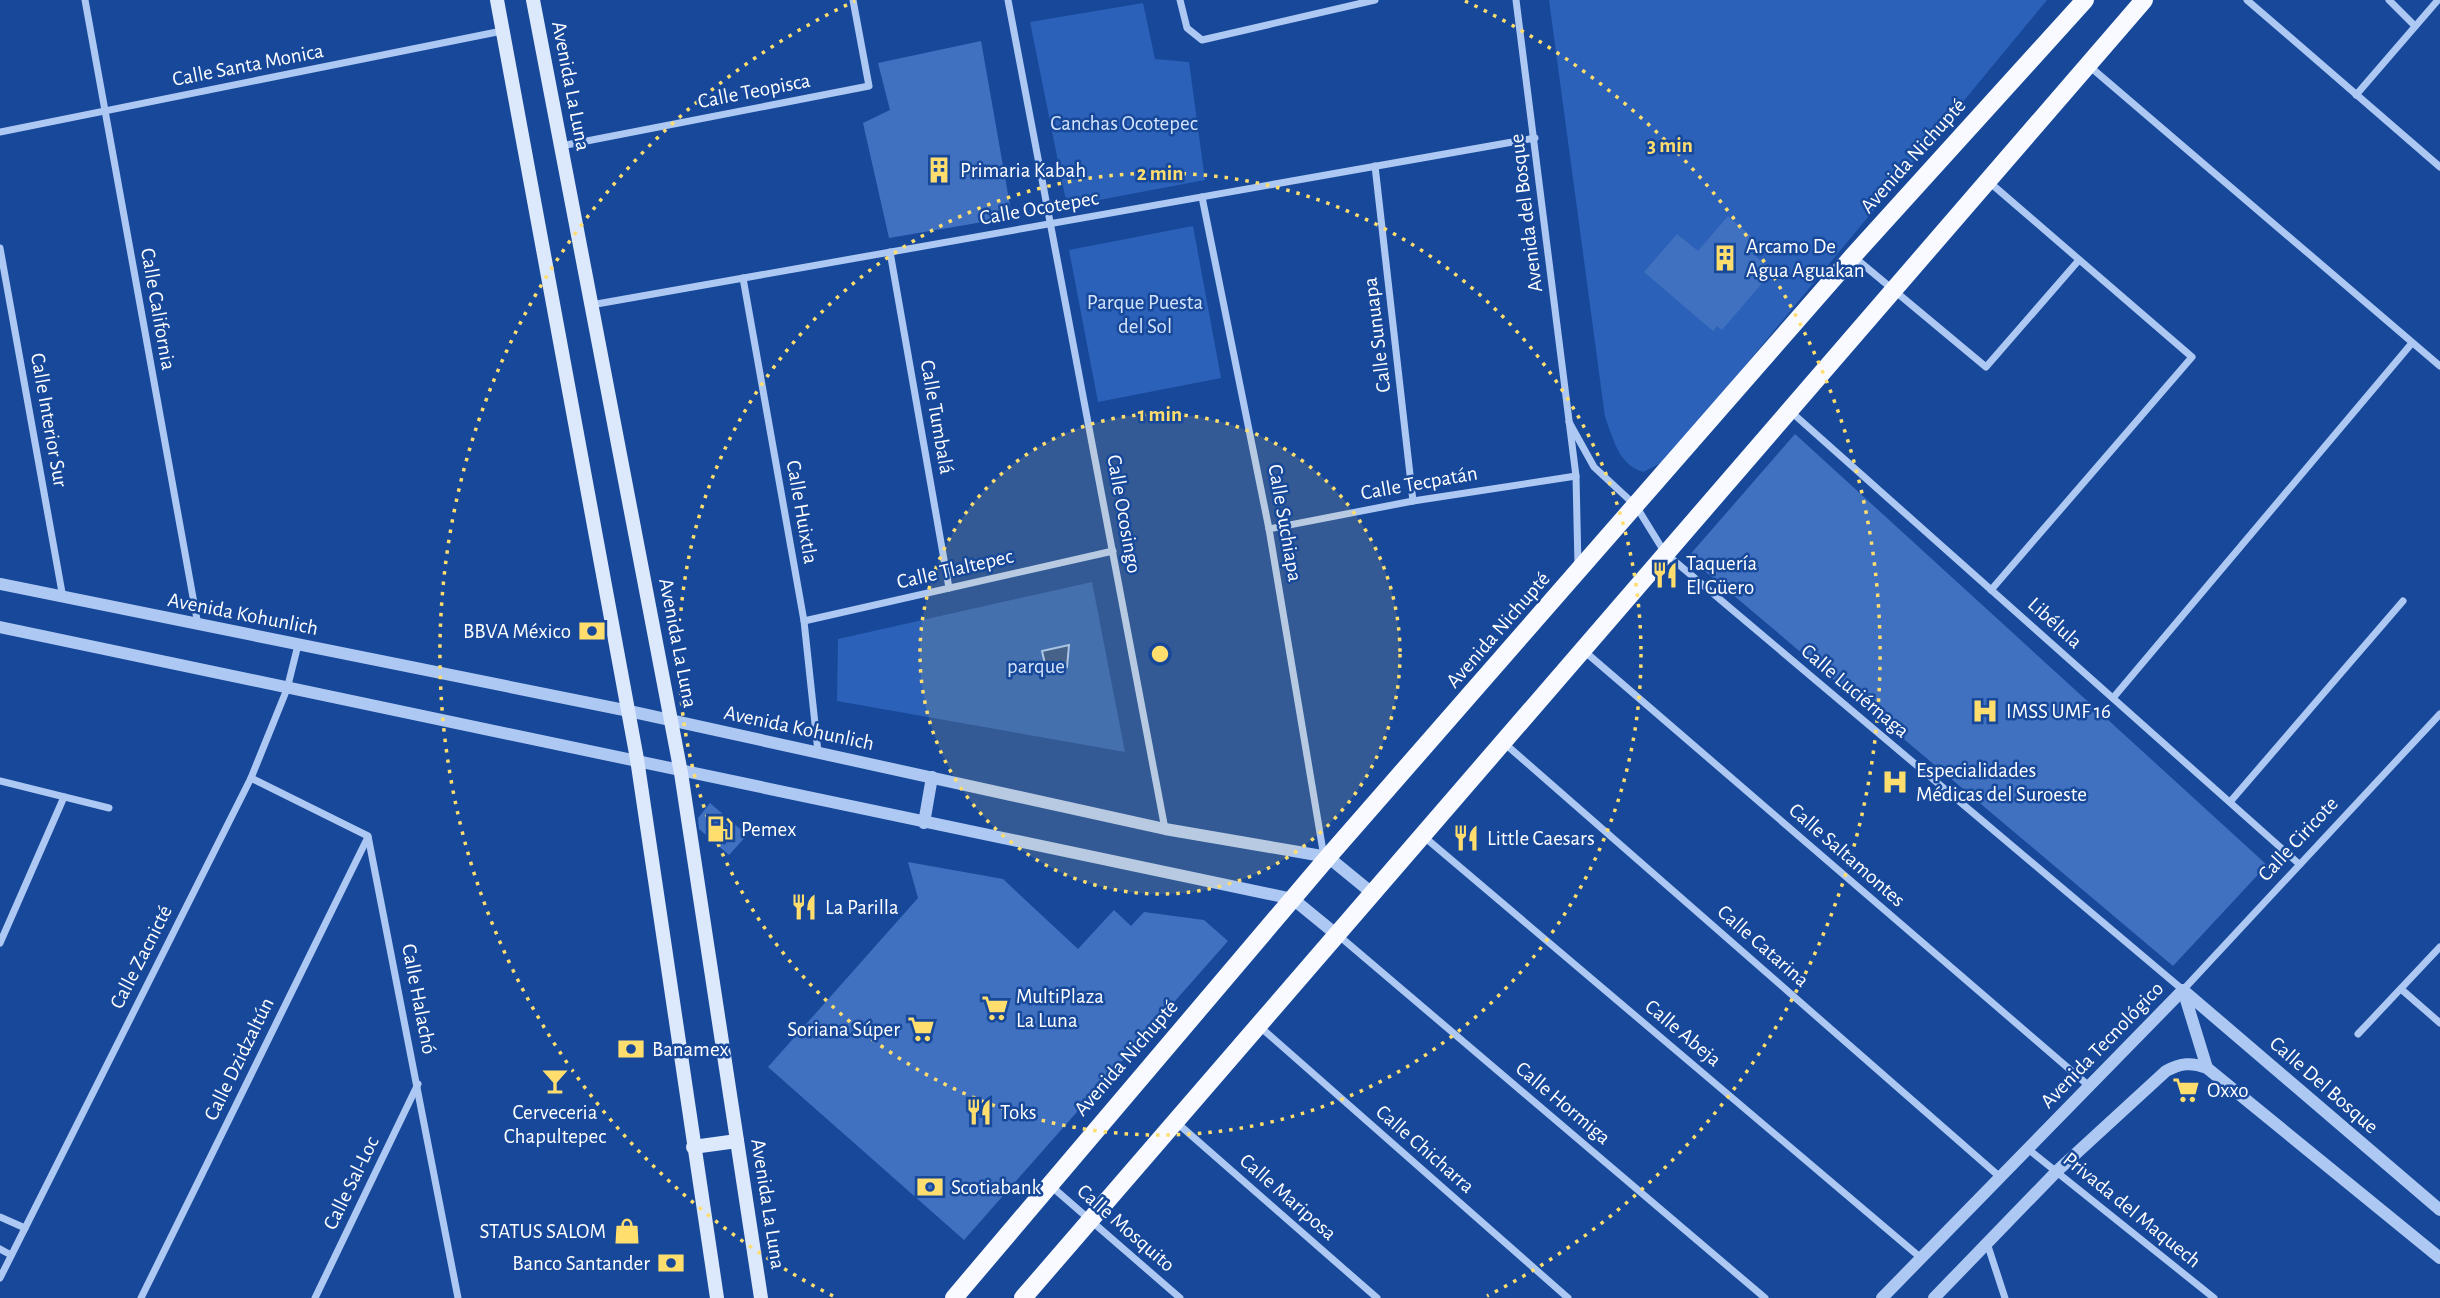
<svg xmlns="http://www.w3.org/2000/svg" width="2440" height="1298" font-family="'Alegreya Sans',sans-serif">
  <rect width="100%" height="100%" fill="#17489a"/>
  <!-- green -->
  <g fill="#2b61b8">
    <path d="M 1549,0 L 2047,0 L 1688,435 L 1661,463 L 1643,472 C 1618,464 1614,440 1605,417 Z"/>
    <path d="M 1143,3 L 1155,59 L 1189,62 L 1205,180 L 1067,206 L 1030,22 Z"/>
    <path d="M 1193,226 L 1221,378 L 1098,402 L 1069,250 Z"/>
    <path d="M 1092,582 L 1125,752 L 837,701 L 838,639 Z"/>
  </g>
  <!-- water -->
  <path fill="#2e518e" stroke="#a0c2f4" stroke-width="2" d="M 1069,645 L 1067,667 L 1045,664 L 1042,651 Z"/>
  <!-- building -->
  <g fill="#4071c1">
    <path d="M 981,41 L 1012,217 L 889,238 L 863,123 L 890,110 L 878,63 Z"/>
    <path d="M 1728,216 L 1757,241 L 1749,251 L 1766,265 L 1763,268 L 1770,274 L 1722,330 L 1717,326 L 1713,331 L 1644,272 L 1677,234 L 1698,251 Z"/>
    <path d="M 1795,434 L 2267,865 L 2173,966 L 1688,557 Z"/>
    <path d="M 710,803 L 747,835 L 729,855 L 699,829 L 698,818 Z"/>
    <path d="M 908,862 L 1003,879 L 1078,949 L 1114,910 L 1131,926 L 1144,912 L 1204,920 L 1228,941 L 964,1240 L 768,1067 L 918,898 Z"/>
  </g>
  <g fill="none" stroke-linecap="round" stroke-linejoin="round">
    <!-- minor -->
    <g stroke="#adc8f2" stroke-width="7">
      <path d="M 85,0 L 198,625"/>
      <path d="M 1008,0 L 1165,829"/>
      <path d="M 1180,0 L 1187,28 L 1202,40 L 1375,0"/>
      <path d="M 1516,0 L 1576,476 L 1578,566"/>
      <path d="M 2247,0 L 2440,167"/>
      <path d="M 2389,0 L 2415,26"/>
      <path d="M 2088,65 L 2440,366"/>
      <path d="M 2356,95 L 2438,0"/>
      <path d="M 0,132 L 502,31"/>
      <path d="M 561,146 L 869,86 L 853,0"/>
      <path d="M 1375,166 L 1413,501"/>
      <path d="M 1988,181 L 2192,357 L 1991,590"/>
      <path d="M 1202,197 L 1269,529 L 1324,857"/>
      <path d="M 0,248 L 63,598"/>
      <path d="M 890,252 L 949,588"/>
      <path d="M 1854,257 L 1986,367 L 2079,260"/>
      <path d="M 743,278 L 804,621 L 818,752"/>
      <path d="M 591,305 L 1535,138"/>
      <path d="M 1789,410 L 2298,863"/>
      <path d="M 1569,422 L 1594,467 L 1636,506 L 1665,553 L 2183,990 L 2440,714"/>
      <path d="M 1269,529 L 1413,501 L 1576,476"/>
      <path d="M 804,621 L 1113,551"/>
      <path d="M 1583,650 L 2089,1086"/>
      <path d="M 2113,698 L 2412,343"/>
      <path d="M 1503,742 L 2000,1177"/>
      <path d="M 251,778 L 368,836 L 458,1298"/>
      <path d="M 0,781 L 109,808"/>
      <path d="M 2230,802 L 2403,601"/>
      <path d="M 1422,835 L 1921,1258"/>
      <path d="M 1338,935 L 1765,1298"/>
      <path d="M 0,943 L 64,797"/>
      <path d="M 2401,989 L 2440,1023"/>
      <path d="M 1259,1026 L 1568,1298"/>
      <path d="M 2358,1034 L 2440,947"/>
      <path d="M 1176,1122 L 1377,1298"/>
      <path d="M 2028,1149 L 2214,1298"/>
      <path d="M 1051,1186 L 1180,1298"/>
      <path d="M 0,1217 L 25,1228"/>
      <path d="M 1987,1243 L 2005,1298"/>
      <path d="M 0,1249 L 11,1255"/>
      <path d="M 0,1278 L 251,778 L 287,689 L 298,645"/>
      <path d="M 141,1298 L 368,837"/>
      <path d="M 315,1298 L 418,1084"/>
    </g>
    <!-- tertiary -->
    <g stroke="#adc8f2" stroke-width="12">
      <path d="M 0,584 L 629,711 L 1165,829 L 1328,857 L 1372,893"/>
      <path d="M 0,627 L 1293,899 L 1337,935"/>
      <path d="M 924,823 L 932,777"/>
      <path d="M 2183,990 L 2440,1210"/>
      <path d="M 2183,990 L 2207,1068"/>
      <path d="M 1882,1298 L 2183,990"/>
      <path d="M 1934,1298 L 2057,1171 L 2166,1071 C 2181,1063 2191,1062 2207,1068 L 2440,1258"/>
    </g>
    <!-- secondary -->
    <g stroke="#dce8fc" stroke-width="14">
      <path d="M 497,0 L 637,759 L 717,1298"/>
      <path d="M 533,0 L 681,773 L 761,1298"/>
      <path d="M 693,1147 L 737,1141"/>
    </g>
    <!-- primary -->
    <g stroke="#f8faff" stroke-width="18">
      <path d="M 954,1298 L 1328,857 L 1853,256 L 2085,0"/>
      <path d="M 1023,1298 L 2144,0"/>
    </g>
  </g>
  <!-- distance rings -->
  <circle cx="1160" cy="654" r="240" fill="#ffde6e" fill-opacity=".12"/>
  <g fill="none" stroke="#ffde6e" stroke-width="3.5" stroke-dasharray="3.5 7">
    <circle cx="1160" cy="654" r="240"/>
    <circle cx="1160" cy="654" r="481"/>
    <path d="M833 1296A721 721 0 0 1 855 1M1465 1A721 721 0 0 1 1487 1296"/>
  </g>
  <!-- icons -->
  <defs>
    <g id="building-bare" transform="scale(2.1)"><path d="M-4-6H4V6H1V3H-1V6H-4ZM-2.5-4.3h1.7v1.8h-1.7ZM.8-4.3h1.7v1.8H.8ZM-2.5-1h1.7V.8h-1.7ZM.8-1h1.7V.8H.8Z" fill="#ffde6e" stroke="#17489a" stroke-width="2.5" paint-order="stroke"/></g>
    <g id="restaurant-bare" transform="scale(2.1)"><path d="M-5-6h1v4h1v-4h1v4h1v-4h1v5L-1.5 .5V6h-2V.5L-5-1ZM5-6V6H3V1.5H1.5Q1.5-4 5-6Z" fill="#ffde6e" stroke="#17489a" stroke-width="2.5" paint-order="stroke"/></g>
    <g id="bank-bare" transform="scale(2.1)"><path d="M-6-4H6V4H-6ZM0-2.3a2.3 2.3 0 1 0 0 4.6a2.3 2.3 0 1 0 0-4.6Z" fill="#ffde6e" stroke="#17489a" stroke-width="2.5" paint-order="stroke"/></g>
    <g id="hospital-bare" transform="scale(2.1)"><path d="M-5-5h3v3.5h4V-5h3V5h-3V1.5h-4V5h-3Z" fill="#ffde6e" stroke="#17489a" stroke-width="2.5" paint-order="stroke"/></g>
    <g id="fuel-bare" transform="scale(2.1)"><path d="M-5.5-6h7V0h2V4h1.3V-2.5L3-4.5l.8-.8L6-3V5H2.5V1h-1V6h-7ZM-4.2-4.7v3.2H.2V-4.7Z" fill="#ffde6e" stroke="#17489a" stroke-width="2.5" paint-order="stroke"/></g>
    <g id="supermarket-bare" transform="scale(2.1)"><path d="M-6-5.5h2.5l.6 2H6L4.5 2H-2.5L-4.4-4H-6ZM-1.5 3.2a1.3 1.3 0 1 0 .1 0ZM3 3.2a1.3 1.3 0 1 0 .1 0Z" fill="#ffde6e" stroke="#17489a" stroke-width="2.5" paint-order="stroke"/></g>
    <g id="bar-bare" transform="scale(2.1)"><path d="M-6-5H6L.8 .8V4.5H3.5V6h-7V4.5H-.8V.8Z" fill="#ffde6e" stroke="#17489a" stroke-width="2.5" paint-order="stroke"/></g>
    <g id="shop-bare" transform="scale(2.1)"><path d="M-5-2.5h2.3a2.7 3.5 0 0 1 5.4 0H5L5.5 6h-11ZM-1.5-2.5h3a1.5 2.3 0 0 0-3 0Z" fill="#ffde6e" stroke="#17489a" stroke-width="2.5" paint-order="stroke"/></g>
  </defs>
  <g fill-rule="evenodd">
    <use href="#building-bare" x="939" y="170"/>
    <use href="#building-bare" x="1725" y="258"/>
    <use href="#restaurant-bare" x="1665" y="575"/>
    <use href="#bank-bare" x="592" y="631"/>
    <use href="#hospital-bare" x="1985" y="711"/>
    <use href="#hospital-bare" x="1895" y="782"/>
    <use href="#fuel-bare" x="720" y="829"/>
    <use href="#restaurant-bare" x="1466" y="838"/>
    <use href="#restaurant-bare" x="804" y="907"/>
    <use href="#supermarket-bare" x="995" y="1008"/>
    <use href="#supermarket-bare" x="921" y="1029"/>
    <use href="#bank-bare" x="631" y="1049"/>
    <use href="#bar-bare" x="555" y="1081"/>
    <use href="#supermarket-bare" x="2186" y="1090"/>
    <use href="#restaurant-bare" x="979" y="1112"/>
    <use href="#bank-bare" x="930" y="1187"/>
    <use href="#shop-bare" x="627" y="1231"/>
    <use href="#bank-bare" x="671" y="1263"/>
  </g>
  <g text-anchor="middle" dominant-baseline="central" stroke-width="5" stroke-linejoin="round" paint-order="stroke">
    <!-- street labels -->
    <g font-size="21" fill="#fff" stroke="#17489a">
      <text transform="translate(248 65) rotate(-11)">Calle Santa Monica</text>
      <text transform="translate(571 86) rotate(79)">Avenida La Luna</text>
      <text transform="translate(754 91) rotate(-11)">Calle Teopisca</text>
      <text transform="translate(1913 156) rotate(-48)">Avenida Nichupté</text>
      <text transform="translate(1039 208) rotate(-10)">Calle Ocotepec</text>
      <text transform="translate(1526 213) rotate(-97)">Avenida del Bosque</text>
      <text transform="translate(158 309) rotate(80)">Calle California</text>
      <text transform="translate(1377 335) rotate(-97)">Calle Sunuapa</text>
      <text transform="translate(937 417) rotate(80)">Calle Tumbalá</text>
      <text transform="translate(49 420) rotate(80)">Calle Interior Sur</text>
      <text transform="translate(1419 483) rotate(-10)">Calle Tecpatán</text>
      <text transform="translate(802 512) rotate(80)">Calle Huixtla</text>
      <text transform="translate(1124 514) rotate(80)">Calle Ocosingo</text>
      <text transform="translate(1285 523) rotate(80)">Calle Suchiapa</text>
      <text transform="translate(955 569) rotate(-13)">Calle Tlaltepec</text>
      <text transform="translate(243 614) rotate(11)">Avenida Kohunlich</text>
      <text transform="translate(2055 623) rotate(42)">Libélula</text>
      <text transform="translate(1498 630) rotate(-49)">Avenida Nichupté</text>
      <text transform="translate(678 643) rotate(79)">Avenida La Luna</text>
      <text transform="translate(1855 691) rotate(40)">Calle Luciérnaga</text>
      <text transform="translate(799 728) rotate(12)">Avenida Kohunlich</text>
      <text transform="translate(2298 839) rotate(-47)">Calle Ciricote</text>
      <text transform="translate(1847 855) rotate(41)">Calle Saltamontes</text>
      <text transform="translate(1763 946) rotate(41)">Calle Catarina</text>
      <text transform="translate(141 957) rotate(-63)">Calle Zacnicté</text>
      <text transform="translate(419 999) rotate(79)">Calle Halachó</text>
      <text transform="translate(1683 1033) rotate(40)">Calle Abeja</text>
      <text transform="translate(2102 1045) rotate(-46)">Avenida Tecnológico</text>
      <text transform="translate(1126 1058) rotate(-49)">Avenida Nichupté</text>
      <text transform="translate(239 1059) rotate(-64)">Calle Dzidzaltún</text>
      <text transform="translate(2324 1085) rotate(41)">Calle Del Bosque</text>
      <text transform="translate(1563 1103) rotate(40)">Calle Hormiga</text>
      <text transform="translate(1425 1149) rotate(41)">Calle Chicharra</text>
      <text transform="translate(351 1183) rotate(-64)">Calle Sal-Loc</text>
      <text transform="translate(1288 1197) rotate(41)">Calle Mariposa</text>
      <text transform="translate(768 1204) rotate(81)">Avenida La Luna</text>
      <text transform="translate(2132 1210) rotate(39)">Privada del Maquech</text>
      <text transform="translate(1126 1228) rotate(41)">Calle Mosquito</text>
    </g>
    <!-- park labels -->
    <g font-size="21" fill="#d4e4fc" stroke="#17489a">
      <text x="1124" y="123">Canchas Ocotepec</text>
      <text x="1145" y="302">Parque Puesta<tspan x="1145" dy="24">del Sol</tspan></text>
      <text x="1036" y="666">parque</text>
    </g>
    <!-- poi labels -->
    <g font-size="21" fill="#fff" stroke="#17489a" text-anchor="start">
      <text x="960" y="170">Primaria Kabah</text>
      <text x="1746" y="246">Arcamo De<tspan x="1746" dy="24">Agua Aguakan</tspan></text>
      <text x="1686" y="563">Taquería<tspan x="1686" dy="24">El Güero</tspan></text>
      <text x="571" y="631" text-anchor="end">BBVA México</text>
      <text x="2006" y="711">IMSS UMF 16</text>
      <text x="1916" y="770">Especialidades<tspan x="1916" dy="24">Médicas del Suroeste</tspan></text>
      <text x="741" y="829">Pemex</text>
      <text x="1487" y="838">Little Caesars</text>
      <text x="825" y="907">La Parilla</text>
      <text x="1016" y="996">MultiPlaza<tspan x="1016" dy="24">La Luna</tspan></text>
      <text x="900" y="1029" text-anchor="end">Soriana Súper</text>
      <text x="652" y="1049">Banamex</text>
      <text x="2207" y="1090">Oxxo</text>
      <text x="555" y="1112" text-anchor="middle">Cerveceria<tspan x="555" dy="24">Chapultepec</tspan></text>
      <text x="1000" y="1112">Toks</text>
      <text x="951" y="1187">Scotiabank</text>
      <text x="606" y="1231" text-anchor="end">STATUS SALOM</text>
      <text x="650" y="1263" text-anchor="end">Banco Santander</text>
    </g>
  </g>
  <circle cx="1160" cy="654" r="10" fill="#ffde6e" stroke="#17489a" stroke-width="3.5"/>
  <g font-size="21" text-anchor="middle" font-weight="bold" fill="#ffde6e" stroke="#17489a" stroke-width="5" stroke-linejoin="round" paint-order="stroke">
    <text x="1670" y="152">3 min</text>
    <text x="1160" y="180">2 min</text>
    <text x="1160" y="421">1 min</text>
  </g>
</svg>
